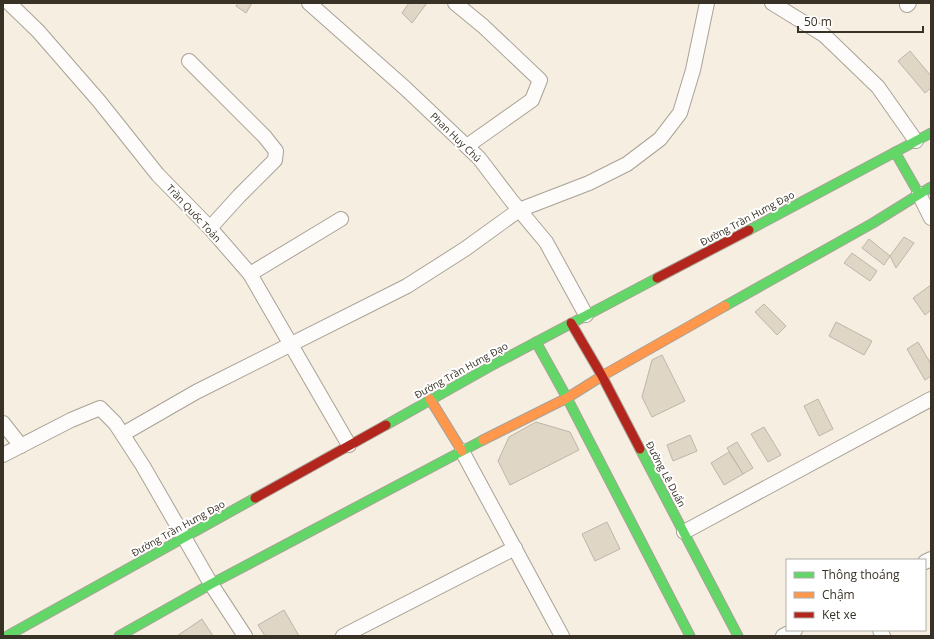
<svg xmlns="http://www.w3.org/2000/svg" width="934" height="639" font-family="'Open Sans',sans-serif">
  <rect width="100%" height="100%" fill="#f6eee0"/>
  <!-- building -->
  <g fill="#e0d6c5" stroke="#bcb6aa">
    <path d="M 238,3 L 252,3 L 246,13 L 236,6 Z"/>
    <path d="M 409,3 L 427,3 L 412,23 L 402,13 Z"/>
    <path d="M 910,51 L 931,76 L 931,88 L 925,93 L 898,61 Z"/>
    <path d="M 904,237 L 914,243 L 896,268 L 890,256 Z"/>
    <path d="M 869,239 L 890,256 L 884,265 L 862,248 Z"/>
    <path d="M 852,253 L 877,271 L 870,281 L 844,263 Z"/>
    <path d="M 931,285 L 931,310 L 925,315 L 913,298 Z"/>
    <path d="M 764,304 L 786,326 L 777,335 L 755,312 Z"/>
    <path d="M 836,322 L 872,341 L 864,355 L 829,336 Z"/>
    <path d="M 918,342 L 931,364 L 931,376 L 925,380 L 907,349 Z"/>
    <path d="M 662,355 L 685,401 L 652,417 L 642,397 L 652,360 Z"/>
    <path d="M 818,399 L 833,429 L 819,436 L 804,406 Z"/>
    <path d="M 536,422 L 570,432 L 579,450 L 510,485 L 498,461 L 509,437 Z"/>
    <path d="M 764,427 L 781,455 L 768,462 L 751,434 Z"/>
    <path d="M 690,435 L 697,451 L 673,461 L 667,445 Z"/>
    <path d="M 737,442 L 753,468 L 743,474 L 727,448 Z"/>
    <path d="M 729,452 L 743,474 L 724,485 L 711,463 Z"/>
    <path d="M 607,522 L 620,549 L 595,561 L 582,534 Z"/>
    <path d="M 284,610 L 299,636 L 265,636 L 258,625 Z"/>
    <path d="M 202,619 L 213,636 L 177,636 Z"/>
  </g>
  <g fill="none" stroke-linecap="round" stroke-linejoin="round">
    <!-- street casing -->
    <g stroke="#a8a297" stroke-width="16">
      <g id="street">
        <path d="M 9,3 L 38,31 L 99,101 L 158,175 L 210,228 L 250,274 L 349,445"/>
        <path d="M 309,3 L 405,88 L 479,158 L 511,200 L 546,242 L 586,315"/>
        <path d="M 455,3 L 483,26 L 540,80 L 532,100 L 467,146"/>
        <path d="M 772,3 L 824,35 L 878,87 L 916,141"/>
        <path d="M 907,5 L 909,3"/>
        <path d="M 189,61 L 265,137 L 276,151 L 275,160 L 239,196 L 210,228"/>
        <path d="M 919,194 L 931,218"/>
        <path d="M 250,274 L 341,219"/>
        <path d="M 3,423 L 21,446"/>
        <path d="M 123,434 L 196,392 L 407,286 L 465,249 L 519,210 L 589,183 L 627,164 L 660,139 L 680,113 L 693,70 L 707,3"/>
        <path d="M 462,451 L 562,636"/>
        <path d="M 3,455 L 71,420 L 100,408 L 115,423 L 143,466 L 211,584 L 245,636"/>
        <path d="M 684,532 L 931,399"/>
        <path d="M 925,562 L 931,559"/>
        <path d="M 880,630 L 883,636"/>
        <path d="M 343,636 L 515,548"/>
        <path d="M 783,636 L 795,630"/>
      </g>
    </g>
    <!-- fast casing -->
    <g stroke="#a8a297" stroke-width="11">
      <g id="fast">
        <path d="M 895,152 L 919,194"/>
        <path d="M 749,230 L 931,133"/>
        <path d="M 725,306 L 873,223 L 931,187"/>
        <path d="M 536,342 L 567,398 L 690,636"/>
        <path d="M 386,425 L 489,367 L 657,278"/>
        <path d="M 640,449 L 738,636"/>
        <path d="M 7,636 L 255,498"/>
        <path d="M 119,636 L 211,584 L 483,440"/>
      </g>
    </g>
    <!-- slow casing -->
    <g stroke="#a8a297" stroke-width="11">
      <g id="slow">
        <path d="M 430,399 L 462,451"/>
        <path d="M 483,440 L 567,398 L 602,376 L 725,306"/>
      </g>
    </g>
    <!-- jam casing -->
    <g stroke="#a8a297" stroke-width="11">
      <g id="jam">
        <path d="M 657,278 L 749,230"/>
        <path d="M 571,323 L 602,376 L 640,449"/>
        <path d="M 255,498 L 386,425"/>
      </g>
    </g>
    <!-- street -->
    <use href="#street" stroke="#fefcfa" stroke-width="14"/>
    <!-- fast -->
    <use href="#fast" stroke="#63d668" stroke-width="9"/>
    <!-- slow -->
    <use href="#slow" stroke="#ff974d" stroke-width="9"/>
    <!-- jam -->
    <use href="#jam" stroke="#b3261e" stroke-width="9"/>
  </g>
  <g text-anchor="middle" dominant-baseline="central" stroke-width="4" stroke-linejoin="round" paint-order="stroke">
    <!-- street labels -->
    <g font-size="10" fill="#383125" stroke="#fff">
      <text transform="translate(456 137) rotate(44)">Phan Huy Chú</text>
      <text transform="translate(194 213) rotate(47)">Trần Quốc Toản</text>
      <text transform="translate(747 218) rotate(-28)">Đường Trần Hưng Đạo</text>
      <text transform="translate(461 370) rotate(-29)">Đường Trần Hưng Đạo</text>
      <text transform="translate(666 474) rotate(62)">Đường Lê Duẩn</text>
      <text transform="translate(178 528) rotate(-29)">Đường Trần Hưng Đạo</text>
    </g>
  </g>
  <!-- border -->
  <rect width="934" height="639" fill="none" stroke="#383125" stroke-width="8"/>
  <!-- legend -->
  <rect x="786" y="559" width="140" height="72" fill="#ffffff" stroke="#afada8"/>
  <rect x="794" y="572" width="20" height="6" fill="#63d668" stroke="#afada8"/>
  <text x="822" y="579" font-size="12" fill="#383125">Thông thoáng</text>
  <rect x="794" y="592" width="20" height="6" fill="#ff974d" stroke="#afada8"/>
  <text x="822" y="599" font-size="12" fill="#383125">Chậm</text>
  <rect x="794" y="612" width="20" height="6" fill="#b3261e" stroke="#afada8"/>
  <text x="822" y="619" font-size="12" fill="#383125">Kẹt xe</text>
  <!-- scale -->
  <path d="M798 26v6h125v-6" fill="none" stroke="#383125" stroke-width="2"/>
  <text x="804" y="26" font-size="12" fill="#383125" stroke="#ffffff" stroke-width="3" paint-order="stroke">50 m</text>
</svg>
